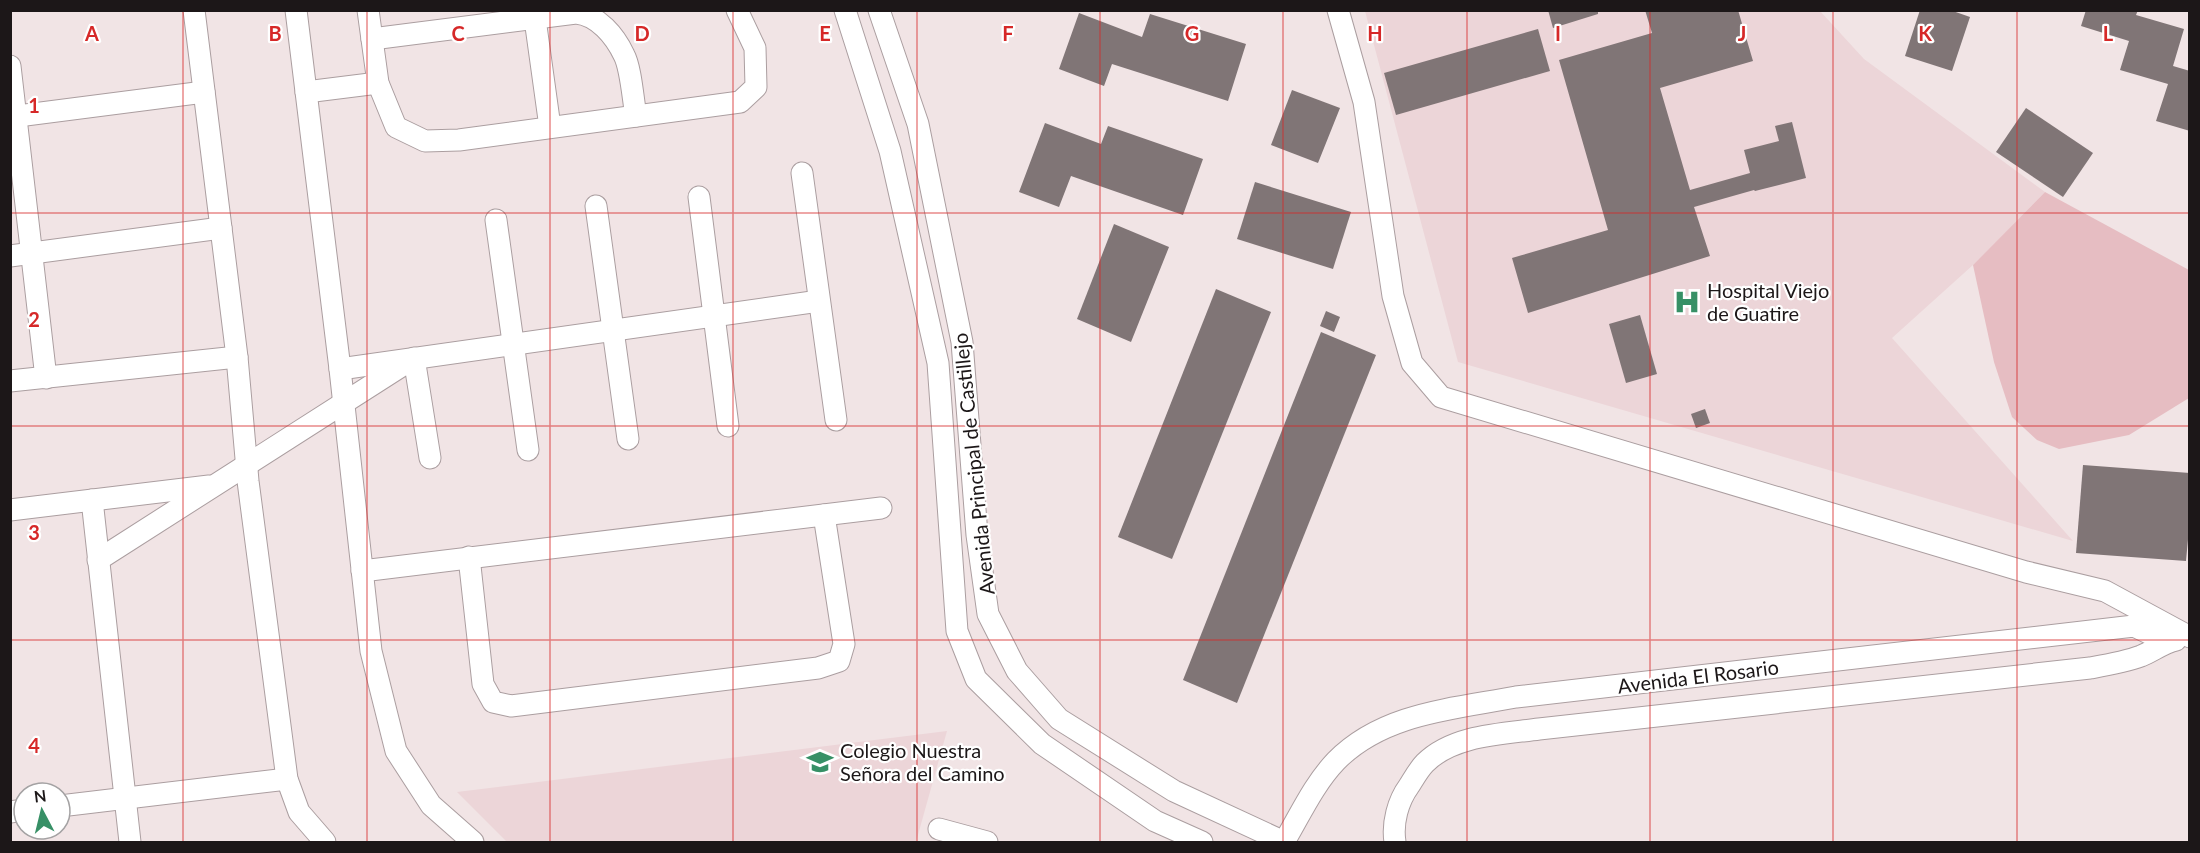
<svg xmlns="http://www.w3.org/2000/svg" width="2200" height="853" font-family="Lato,sans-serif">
  <rect width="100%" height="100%" fill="#f1e4e5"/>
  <!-- built -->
  <g fill="#ecd5d8">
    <path d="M 1365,11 L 1820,11 L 1864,59 L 2045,192 L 1973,265 L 1892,338 L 2073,541 L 1458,362 Z"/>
    <path d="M 947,731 L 916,842 L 507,842 L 457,792 Z"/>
  </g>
  <!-- green -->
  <path fill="#e6bdc2" d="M 2045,192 L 2189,270 L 2189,398 L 2129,435 L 2059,449 L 2037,440 L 2012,417 L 1994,362 L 1973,265 Z"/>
  <!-- building -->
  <g fill="#807576">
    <path d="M 1548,10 L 1598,10 L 1598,14 L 1553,28 Z"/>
    <path d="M 1645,10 L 1738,10 L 1753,61 L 1660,88 L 1690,190 L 1750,173 L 1744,150 L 1779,141 L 1775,126 L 1792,122 L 1806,178 L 1755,191 L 1754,190 L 1694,207 L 1710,256 L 1528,313 L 1512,258 L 1608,230 L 1559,60 L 1652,33 Z"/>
    <path d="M 1920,10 L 1950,10 L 1970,17 L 1952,71 L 1905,56 Z"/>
    <path d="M 2086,10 L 2138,10 L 2136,15 L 2184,29 L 2173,66 L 2190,71 L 2190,131 L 2156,121 L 2168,84 L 2120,70 L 2129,41 L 2081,26 Z"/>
    <path d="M 1079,13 L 1142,37 L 1150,14 L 1246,44 L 1228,101 L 1112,64 L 1104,86 L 1059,69 Z"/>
    <path d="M 1538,29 L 1550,71 L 1396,115 L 1384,73 Z"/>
    <path d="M 1292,90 L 1340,108 L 1318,163 L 1271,145 Z"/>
    <path d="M 2026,108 L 2093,153 L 2063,197 L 1996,152 Z"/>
    <path d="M 1045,123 L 1101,144 L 1108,126 L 1203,159 L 1183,215 L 1071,176 L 1059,207 L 1019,192 Z"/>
    <path d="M 1255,182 L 1351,212 L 1333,269 L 1237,239 Z"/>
    <path d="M 1114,224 L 1169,247 L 1131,342 L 1077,319 Z"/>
    <path d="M 1216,289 L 1271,312 L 1172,559 L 1118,537 Z"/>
    <path d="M 1326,311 L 1340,317 L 1334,332 L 1320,326 Z"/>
    <path d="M 1640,315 L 1657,374 L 1626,383 L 1609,324 Z"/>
    <path d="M 1321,332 L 1376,355 L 1237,703 L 1183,680 Z"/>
    <path d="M 1705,409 L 1710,423 L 1696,428 L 1691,414 Z"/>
    <path d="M 2083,465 L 2190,473 L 2190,518 L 2186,561 L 2076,553 Z"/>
  </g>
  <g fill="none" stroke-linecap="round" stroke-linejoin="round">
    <!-- minor casing -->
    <g stroke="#ab9ea0" stroke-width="23">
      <g id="minor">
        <path d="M 194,10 L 237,357 L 248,481 L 287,779 L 299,812 L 325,842"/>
        <path d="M 296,10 L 340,369 L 371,651 L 396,751 L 431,805 L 473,842"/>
        <path d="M 368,10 L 378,83 L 396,127 L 425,141 L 459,140 L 740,102 L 756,87 L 755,48 L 737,10"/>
        <path d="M 845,10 L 890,151 L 938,363 L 957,631 L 976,679 L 1042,744 L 1155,821 L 1202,842"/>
        <path d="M 879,10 L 918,124 L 962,342 L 977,535 L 988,614 L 1017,671 L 1059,719 L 1174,791 L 1284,842 C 1300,815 1314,784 1336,761 C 1383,713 1453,709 1516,697 L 2134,626 L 2167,642"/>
        <path d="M 1338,10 L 1364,102 L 1393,296 L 1412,363 L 1441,397 L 2026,572 L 2105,591 L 2190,637"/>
        <path d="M 535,19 L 550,127"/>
        <path d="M 372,39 L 576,13 C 598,15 615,36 624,55 C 631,68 633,100 636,116"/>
        <path d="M 10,66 L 46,378"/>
        <path d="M 306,92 L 378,83"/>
        <path d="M 10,117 L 204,92"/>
        <path d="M 802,173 L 836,420"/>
        <path d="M 699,197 L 728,426"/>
        <path d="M 596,206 L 628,439"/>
        <path d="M 496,220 L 528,450"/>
        <path d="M 10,256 L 221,228"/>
        <path d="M 340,369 L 819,301"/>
        <path d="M 10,381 L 237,357"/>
        <path d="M 92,500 L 130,842"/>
        <path d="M 10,510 L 209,486"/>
        <path d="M 469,557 L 483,684 L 493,702 L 511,706 L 818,668 L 839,661 L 844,644 L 824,515"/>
        <path d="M 98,560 L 414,358 L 430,458"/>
        <path d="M 362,571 L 881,508"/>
        <path d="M 60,806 L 287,779"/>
        <path d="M 10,812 L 24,810"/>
        <path d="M 939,829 L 987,842"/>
        <path d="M 1395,842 C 1392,823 1398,801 1409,786 C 1414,778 1419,769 1425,763 C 1453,735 1502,734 1539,729 L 2090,668 C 2107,665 2125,662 2141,656 C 2153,651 2163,643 2176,640"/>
      </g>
    </g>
    <!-- minor -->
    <use href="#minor" stroke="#fff" stroke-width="21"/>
  </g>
  <!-- grid -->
  <path fill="none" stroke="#d62828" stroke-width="1.5" stroke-opacity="0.55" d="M 183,10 L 183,842M 367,10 L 367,842M 550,10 L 550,842M 733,10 L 733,842M 917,10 L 917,842M 1100,10 L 1100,842M 1283,10 L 1283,842M 1467,10 L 1467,842M 1650,10 L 1650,842M 1833,10 L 1833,842M 2017,10 L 2017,842M 10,213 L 2190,213M 10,426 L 2190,426M 10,640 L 2190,640"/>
  <!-- icons -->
  <defs>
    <g id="hospital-bare" transform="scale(2.07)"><path d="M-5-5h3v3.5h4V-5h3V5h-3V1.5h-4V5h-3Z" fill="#379066" stroke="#fff" stroke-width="2.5" paint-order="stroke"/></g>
    <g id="school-bare" transform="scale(2.07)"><path d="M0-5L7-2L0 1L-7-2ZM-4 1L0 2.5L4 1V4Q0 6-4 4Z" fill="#379066" stroke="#fff" stroke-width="2.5" paint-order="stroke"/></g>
  </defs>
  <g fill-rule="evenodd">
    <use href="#hospital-bare" x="1687" y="302"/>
    <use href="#school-bare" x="820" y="762"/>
  </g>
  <g text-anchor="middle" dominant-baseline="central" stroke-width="4.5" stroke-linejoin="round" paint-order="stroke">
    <!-- poi labels -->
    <g font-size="20" fill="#1c1718" stroke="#fff" text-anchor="start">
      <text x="1707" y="290">Hospital Viejo<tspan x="1707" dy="23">de Guatire</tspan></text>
      <text x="840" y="750">Colegio Nuestra<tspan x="840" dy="23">Señora del Camino</tspan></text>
    </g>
    <!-- street labels -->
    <g font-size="20" fill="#1c1718" stroke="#fff">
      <text transform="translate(973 464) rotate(-96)">Avenida Principal de Castillejo</text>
      <text transform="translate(1698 676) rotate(-7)">Avenida El Rosario</text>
    </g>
  </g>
  <g font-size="20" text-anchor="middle" font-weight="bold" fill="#d62828" stroke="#fff" stroke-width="4.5" stroke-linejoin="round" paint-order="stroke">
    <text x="92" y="41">A</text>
    <text x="275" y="41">B</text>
    <text x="458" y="41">C</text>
    <text x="642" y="41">D</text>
    <text x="825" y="41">E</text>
    <text x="1008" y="41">F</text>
    <text x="1192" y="41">G</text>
    <text x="1375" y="41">H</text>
    <text x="1558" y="41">I</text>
    <text x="1742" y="41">J</text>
    <text x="1925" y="41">K</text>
    <text x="2108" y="41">L</text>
    <text x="34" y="113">1</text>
    <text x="34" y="327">2</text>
    <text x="34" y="540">3</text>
    <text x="34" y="753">4</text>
  </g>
  <!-- border -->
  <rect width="2200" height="853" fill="none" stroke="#1c1718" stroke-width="24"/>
  <!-- north arrow -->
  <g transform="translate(42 811) rotate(353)"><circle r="28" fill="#ffffff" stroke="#a4a2a3" stroke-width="1.5"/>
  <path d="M0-4.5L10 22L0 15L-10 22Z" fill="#379066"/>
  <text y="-9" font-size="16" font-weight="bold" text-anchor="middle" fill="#1c1718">N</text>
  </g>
</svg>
